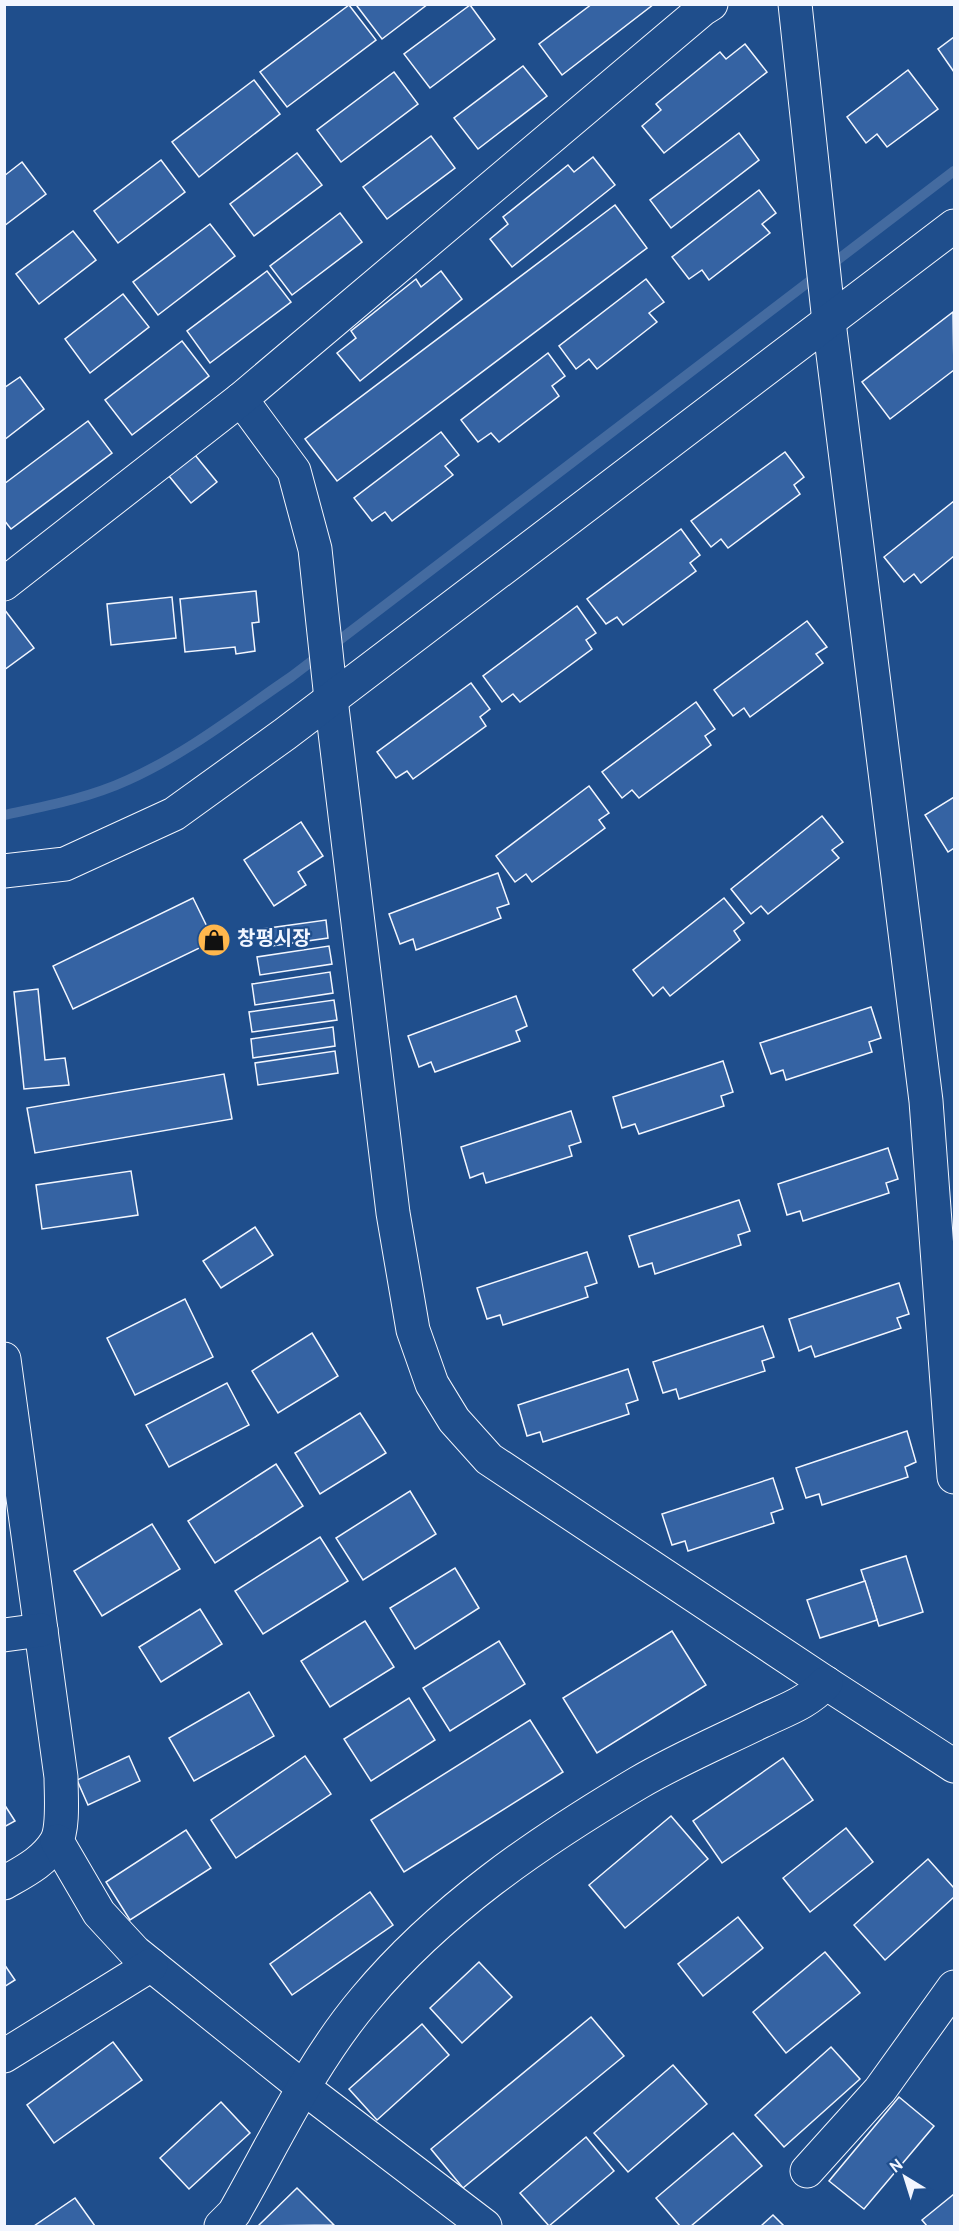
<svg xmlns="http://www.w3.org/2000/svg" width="959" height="2231" font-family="Overpass,'Noto Sans KR',sans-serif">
  <rect width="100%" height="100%" fill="#1f4e8c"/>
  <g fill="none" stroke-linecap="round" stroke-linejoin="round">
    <!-- stream -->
    <path stroke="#446ba0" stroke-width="10" d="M 4,815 C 46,806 89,798 128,780 C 186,754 238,713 291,677 L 954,171"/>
  </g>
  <!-- building -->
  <g fill="#3563a3" stroke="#f2f6ff" stroke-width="1.5">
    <path d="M 359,4 L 428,4 L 382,39 L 357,6 Z"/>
    <path d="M 592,4 L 654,4 L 562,75 L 539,44 Z"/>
    <path d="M 349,5 L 376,40 L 287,107 L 260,72 Z"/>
    <path d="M 470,5 L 495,39 L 430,88 L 404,54 Z"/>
    <path d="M 954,37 L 954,72 L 938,49 Z"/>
    <path d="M 745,44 L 767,72 L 664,153 L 642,126 L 661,110 L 656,104 L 720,52 L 726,59 Z"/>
    <path d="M 523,66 L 547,96 L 478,149 L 454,118 Z"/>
    <path d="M 908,70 L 938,109 L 887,147 L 877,134 L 866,143 L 847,117 Z"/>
    <path d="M 394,72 L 418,104 L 341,162 L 317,130 Z"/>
    <path d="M 254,80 L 280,114 L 199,177 L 172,142 Z"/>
    <path d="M 739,133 L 759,160 L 671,228 L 650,200 Z"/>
    <path d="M 431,136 L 455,168 L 387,219 L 363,187 Z"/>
    <path d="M 297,153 L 322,185 L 254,236 L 230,204 Z"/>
    <path d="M 593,157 L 615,185 L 512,267 L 490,239 L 508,224 L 503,217 L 568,165 L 574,172 Z"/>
    <path d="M 161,160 L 185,192 L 118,243 L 94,211 Z"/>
    <path d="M 22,162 L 46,194 L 4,226 L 4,176 Z"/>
    <path d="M 759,190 L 776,213 L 762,224 L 770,233 L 709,280 L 702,270 L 689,279 L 672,257 Z"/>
    <path d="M 615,205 L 647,248 L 337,481 L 305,439 Z"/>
    <path d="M 340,213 L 362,242 L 292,295 L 270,266 Z"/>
    <path d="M 210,224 L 235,256 L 158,315 L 133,282 Z"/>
    <path d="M 73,231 L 96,260 L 39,304 L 16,274 Z"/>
    <path d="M 267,271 L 291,302 L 210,363 L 187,331 Z"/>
    <path d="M 441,271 L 462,299 L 360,381 L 337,353 L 356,338 L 351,331 L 416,279 L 421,287 Z"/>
    <path d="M 646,279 L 664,302 L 649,313 L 657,322 L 597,369 L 589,359 L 576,369 L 559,346 Z"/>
    <path d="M 123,294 L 149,327 L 90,373 L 65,339 Z"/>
    <path d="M 953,312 L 954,370 L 890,419 L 862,382 Z"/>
    <path d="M 182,341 L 209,376 L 132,435 L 105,400 Z"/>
    <path d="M 548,353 L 565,376 L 552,386 L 559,396 L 499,442 L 491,433 L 478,442 L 461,420 Z"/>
    <path d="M 20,377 L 44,409 L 4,440 L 4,388 Z"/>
    <path d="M 88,421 L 112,453 L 11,529 L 4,520 L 4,484 Z"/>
    <path d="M 441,432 L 459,455 L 445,466 L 453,475 L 392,521 L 385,512 L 372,521 L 354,498 Z"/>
    <path d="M 785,452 L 804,477 L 794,485 L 800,494 L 728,548 L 721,539 L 711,547 L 691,521 Z"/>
    <path d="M 195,455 L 217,482 L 191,503 L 169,476 Z"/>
    <path d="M 954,501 L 954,556 L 921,583 L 914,574 L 904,582 L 884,557 Z"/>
    <path d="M 681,529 L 700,555 L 690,563 L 696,571 L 623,625 L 617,617 L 606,624 L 587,599 Z"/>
    <path d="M 256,591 L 259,622 L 252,623 L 255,651 L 236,654 L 235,647 L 185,652 L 180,599 Z"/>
    <path d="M 172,597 L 176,638 L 111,645 L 107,604 Z"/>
    <path d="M 577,606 L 596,633 L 586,640 L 592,649 L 520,702 L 513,694 L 502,702 L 483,676 Z"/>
    <path d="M 4,609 L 34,648 L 4,670 Z"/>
    <path d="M 807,621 L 827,647 L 816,654 L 823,663 L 750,717 L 744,708 L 733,716 L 714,690 Z"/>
    <path d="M 471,683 L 490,709 L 480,717 L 486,726 L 413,779 L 407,771 L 396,778 L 377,752 Z"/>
    <path d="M 696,702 L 715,729 L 705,736 L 711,745 L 639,798 L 632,790 L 622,798 L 602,772 Z"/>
    <path d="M 589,786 L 609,813 L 599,820 L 605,828 L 532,882 L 526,874 L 515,882 L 496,856 Z"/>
    <path d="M 954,797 L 954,848 L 948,852 L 925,815 Z"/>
    <path d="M 822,816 L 843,842 L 832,850 L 839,858 L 768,914 L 761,906 L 751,914 L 731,889 Z"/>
    <path d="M 301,822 L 323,856 L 298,872 L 306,885 L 274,906 L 244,860 Z"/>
    <path d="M 498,873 L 509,904 L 497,908 L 501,918 L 416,950 L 413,939 L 400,944 L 389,914 Z"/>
    <path d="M 193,898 L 214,941 L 73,1009 L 53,966 Z"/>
    <path d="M 724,898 L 744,923 L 734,931 L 740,940 L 670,996 L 663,987 L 653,996 L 633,970 Z"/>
    <path d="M 326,920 L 328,938 L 265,947 L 262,929 Z"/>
    <path d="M 329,946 L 332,964 L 260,975 L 257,957 Z"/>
    <path d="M 330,972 L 333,993 L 255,1005 L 252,984 Z"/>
    <path d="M 38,989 L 45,1060 L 65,1058 L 69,1085 L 24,1089 L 14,992 Z"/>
    <path d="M 516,996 L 527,1026 L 516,1031 L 520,1041 L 435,1072 L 431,1062 L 419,1067 L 408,1036 Z"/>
    <path d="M 334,1000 L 337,1020 L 252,1032 L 249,1012 Z"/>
    <path d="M 871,1007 L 881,1038 L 869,1042 L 872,1052 L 786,1080 L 783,1070 L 771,1074 L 760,1043 Z"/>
    <path d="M 333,1027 L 335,1046 L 253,1058 L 251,1039 Z"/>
    <path d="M 335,1051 L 338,1073 L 258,1085 L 255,1063 Z"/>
    <path d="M 723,1061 L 733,1092 L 721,1096 L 724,1106 L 639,1134 L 635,1124 L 622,1128 L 613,1097 Z"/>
    <path d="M 224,1074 L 232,1119 L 35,1153 L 27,1108 Z"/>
    <path d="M 571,1111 L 581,1142 L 569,1146 L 572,1156 L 486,1183 L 483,1173 L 470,1178 L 461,1147 Z"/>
    <path d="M 888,1148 L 898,1179 L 886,1183 L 889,1193 L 803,1221 L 800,1211 L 787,1215 L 778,1184 Z"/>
    <path d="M 131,1171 L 138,1215 L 42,1229 L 36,1185 Z"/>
    <path d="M 739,1200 L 750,1231 L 738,1235 L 741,1245 L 655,1274 L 652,1263 L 639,1267 L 629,1236 Z"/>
    <path d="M 255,1227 L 273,1255 L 221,1288 L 203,1261 Z"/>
    <path d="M 587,1252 L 597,1283 L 585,1287 L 588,1297 L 503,1325 L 500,1315 L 487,1319 L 477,1288 Z"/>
    <path d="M 899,1283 L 909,1314 L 897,1318 L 901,1328 L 815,1357 L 811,1346 L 799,1351 L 789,1319 Z"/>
    <path d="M 185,1299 L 213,1357 L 135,1395 L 107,1338 Z"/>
    <path d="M 763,1326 L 774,1357 L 762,1361 L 765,1371 L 679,1399 L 676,1389 L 663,1393 L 653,1362 Z"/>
    <path d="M 312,1333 L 338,1376 L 278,1413 L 252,1371 Z"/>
    <path d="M 628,1369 L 638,1400 L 626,1404 L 629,1414 L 543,1442 L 540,1432 L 527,1436 L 518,1405 Z"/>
    <path d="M 227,1383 L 249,1425 L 169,1467 L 146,1425 Z"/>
    <path d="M 360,1413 L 386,1453 L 320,1494 L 295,1453 Z"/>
    <path d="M 907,1431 L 916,1462 L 905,1467 L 908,1477 L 822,1505 L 819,1494 L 806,1498 L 796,1468 Z"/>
    <path d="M 276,1464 L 303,1506 L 215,1563 L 188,1521 Z"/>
    <path d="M 773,1478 L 783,1509 L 771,1513 L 774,1523 L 688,1551 L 685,1541 L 672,1545 L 662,1514 Z"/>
    <path d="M 410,1491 L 436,1534 L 363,1580 L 336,1538 Z"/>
    <path d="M 152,1524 L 180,1569 L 102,1616 L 74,1571 Z"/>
    <path d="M 320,1537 L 348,1581 L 263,1634 L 235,1591 Z"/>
    <path d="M 906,1556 L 923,1612 L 879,1626 L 861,1570 Z"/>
    <path d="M 455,1568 L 479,1608 L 415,1649 L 390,1608 Z"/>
    <path d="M 865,1581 L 877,1620 L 820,1638 L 807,1600 Z"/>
    <path d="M 200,1609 L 222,1644 L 161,1682 L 139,1647 Z"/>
    <path d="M 365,1621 L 394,1667 L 330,1707 L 301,1661 Z"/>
    <path d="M 672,1631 L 706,1685 L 597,1753 L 563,1698 Z"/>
    <path d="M 499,1641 L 525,1684 L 450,1731 L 423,1688 Z"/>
    <path d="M 249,1692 L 274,1736 L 194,1781 L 169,1738 Z"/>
    <path d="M 409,1698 L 435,1740 L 371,1781 L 344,1739 Z"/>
    <path d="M 530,1720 L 563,1772 L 404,1872 L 371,1820 Z"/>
    <path d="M 129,1756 L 140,1781 L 88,1805 L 77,1780 Z"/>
    <path d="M 305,1756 L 331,1794 L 236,1858 L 211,1820 Z"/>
    <path d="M 783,1758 L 813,1800 L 722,1863 L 693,1821 Z"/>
    <path d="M 4,1804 L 15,1821 L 4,1827 Z"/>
    <path d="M 671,1816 L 708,1859 L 625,1928 L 589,1885 Z"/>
    <path d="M 846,1828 L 873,1862 L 810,1912 L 783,1878 Z"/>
    <path d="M 186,1830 L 211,1868 L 130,1920 L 106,1882 Z"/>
    <path d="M 928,1859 L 954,1888 L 954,1897 L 885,1960 L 854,1925 Z"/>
    <path d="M 370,1892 L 393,1925 L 292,1995 L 270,1964 Z"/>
    <path d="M 738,1917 L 763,1948 L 703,1996 L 678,1964 Z"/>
    <path d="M 825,1952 L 860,1993 L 786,2053 L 753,2012 Z"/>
    <path d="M 479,1962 L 512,1997 L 462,2043 L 430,2008 Z"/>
    <path d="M 4,1964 L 15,1980 L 4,1987 Z"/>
    <path d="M 591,2017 L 624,2056 L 463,2188 L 431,2149 Z"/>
    <path d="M 422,2024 L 449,2055 L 377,2120 L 349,2089 Z"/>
    <path d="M 113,2042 L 142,2080 L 54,2143 L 27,2105 Z"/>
    <path d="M 831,2047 L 860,2079 L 784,2147 L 755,2115 Z"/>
    <path d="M 673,2065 L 707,2104 L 628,2172 L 594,2133 Z"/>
    <path d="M 899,2097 L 934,2126 L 864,2209 L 829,2181 Z"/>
    <path d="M 221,2102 L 250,2133 L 189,2189 L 160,2158 Z"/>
    <path d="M 733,2133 L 762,2166 L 691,2226 L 680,2226 L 656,2198 Z"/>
    <path d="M 586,2137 L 614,2171 L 549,2226 L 520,2193 Z"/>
    <path d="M 297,2188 L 334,2225 L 258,2226 Z"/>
    <path d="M 954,2194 L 954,2226 L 927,2226 L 922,2220 Z"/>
    <path d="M 75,2198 L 95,2226 L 34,2226 Z"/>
    <path d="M 773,2215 L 784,2226 L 761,2226 Z"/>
  </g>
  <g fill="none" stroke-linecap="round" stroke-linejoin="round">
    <!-- minor casing -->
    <g stroke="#f2f6ff" stroke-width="35">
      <g id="minor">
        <path d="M 795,4 L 829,322 L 926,1101 L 954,1477"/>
        <path d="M 241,399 L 294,471 L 315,549 L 331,699 L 393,1213 L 413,1330 L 432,1384 L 454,1420 L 489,1459 L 826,1683 L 954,1766"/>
        <path d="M 4,584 L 241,399 L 703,9 L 711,4"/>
        <path d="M 4,871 L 65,864 L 174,814 L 285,734 L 954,226"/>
        <path d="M 4,1359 L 61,1777 C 61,1794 64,1828 56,1842 C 44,1862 23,1872 4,1883"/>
        <path d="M 4,1635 L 41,1630"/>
        <path d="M 57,1841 L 99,1913 L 135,1952 L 304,2088 L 485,2226"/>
        <path d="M 4,2056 L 151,1965"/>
        <path d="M 807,2171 L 880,2090 L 954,1987"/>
        <path d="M 221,2226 L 234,2213 C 275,2141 311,2063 365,1999 C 440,1909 537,1843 638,1783 C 677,1760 719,1742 760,1722 C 787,1709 804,1705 826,1683"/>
      </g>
    </g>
    <!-- minor -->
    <use href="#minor" stroke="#1f4e8c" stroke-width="33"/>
  </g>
  <!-- icons -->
  <defs>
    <g id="shop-disc" transform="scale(1.725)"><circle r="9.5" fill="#ffb74d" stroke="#1f4e8c"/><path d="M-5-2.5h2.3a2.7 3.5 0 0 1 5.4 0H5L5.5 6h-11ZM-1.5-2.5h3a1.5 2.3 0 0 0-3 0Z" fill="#111"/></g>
  </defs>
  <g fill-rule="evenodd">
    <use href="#shop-disc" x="214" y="940"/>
  </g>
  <g text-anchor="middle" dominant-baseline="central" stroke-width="4.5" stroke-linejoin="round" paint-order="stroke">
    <!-- poi labels -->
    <g font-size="20" font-weight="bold" fill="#f2f6ff" stroke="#1f4e8c" text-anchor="start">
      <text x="237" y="940">창평시장</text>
    </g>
  </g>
  <!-- border -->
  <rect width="959" height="2231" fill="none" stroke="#f2f6ff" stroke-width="12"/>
  <!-- north arrow -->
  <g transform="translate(905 2177) rotate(322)" stroke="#1f4e8c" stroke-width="4.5" paint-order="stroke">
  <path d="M0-4.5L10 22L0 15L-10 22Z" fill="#f2f6ff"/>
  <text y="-9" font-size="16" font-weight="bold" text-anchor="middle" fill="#f2f6ff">N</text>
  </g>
</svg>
